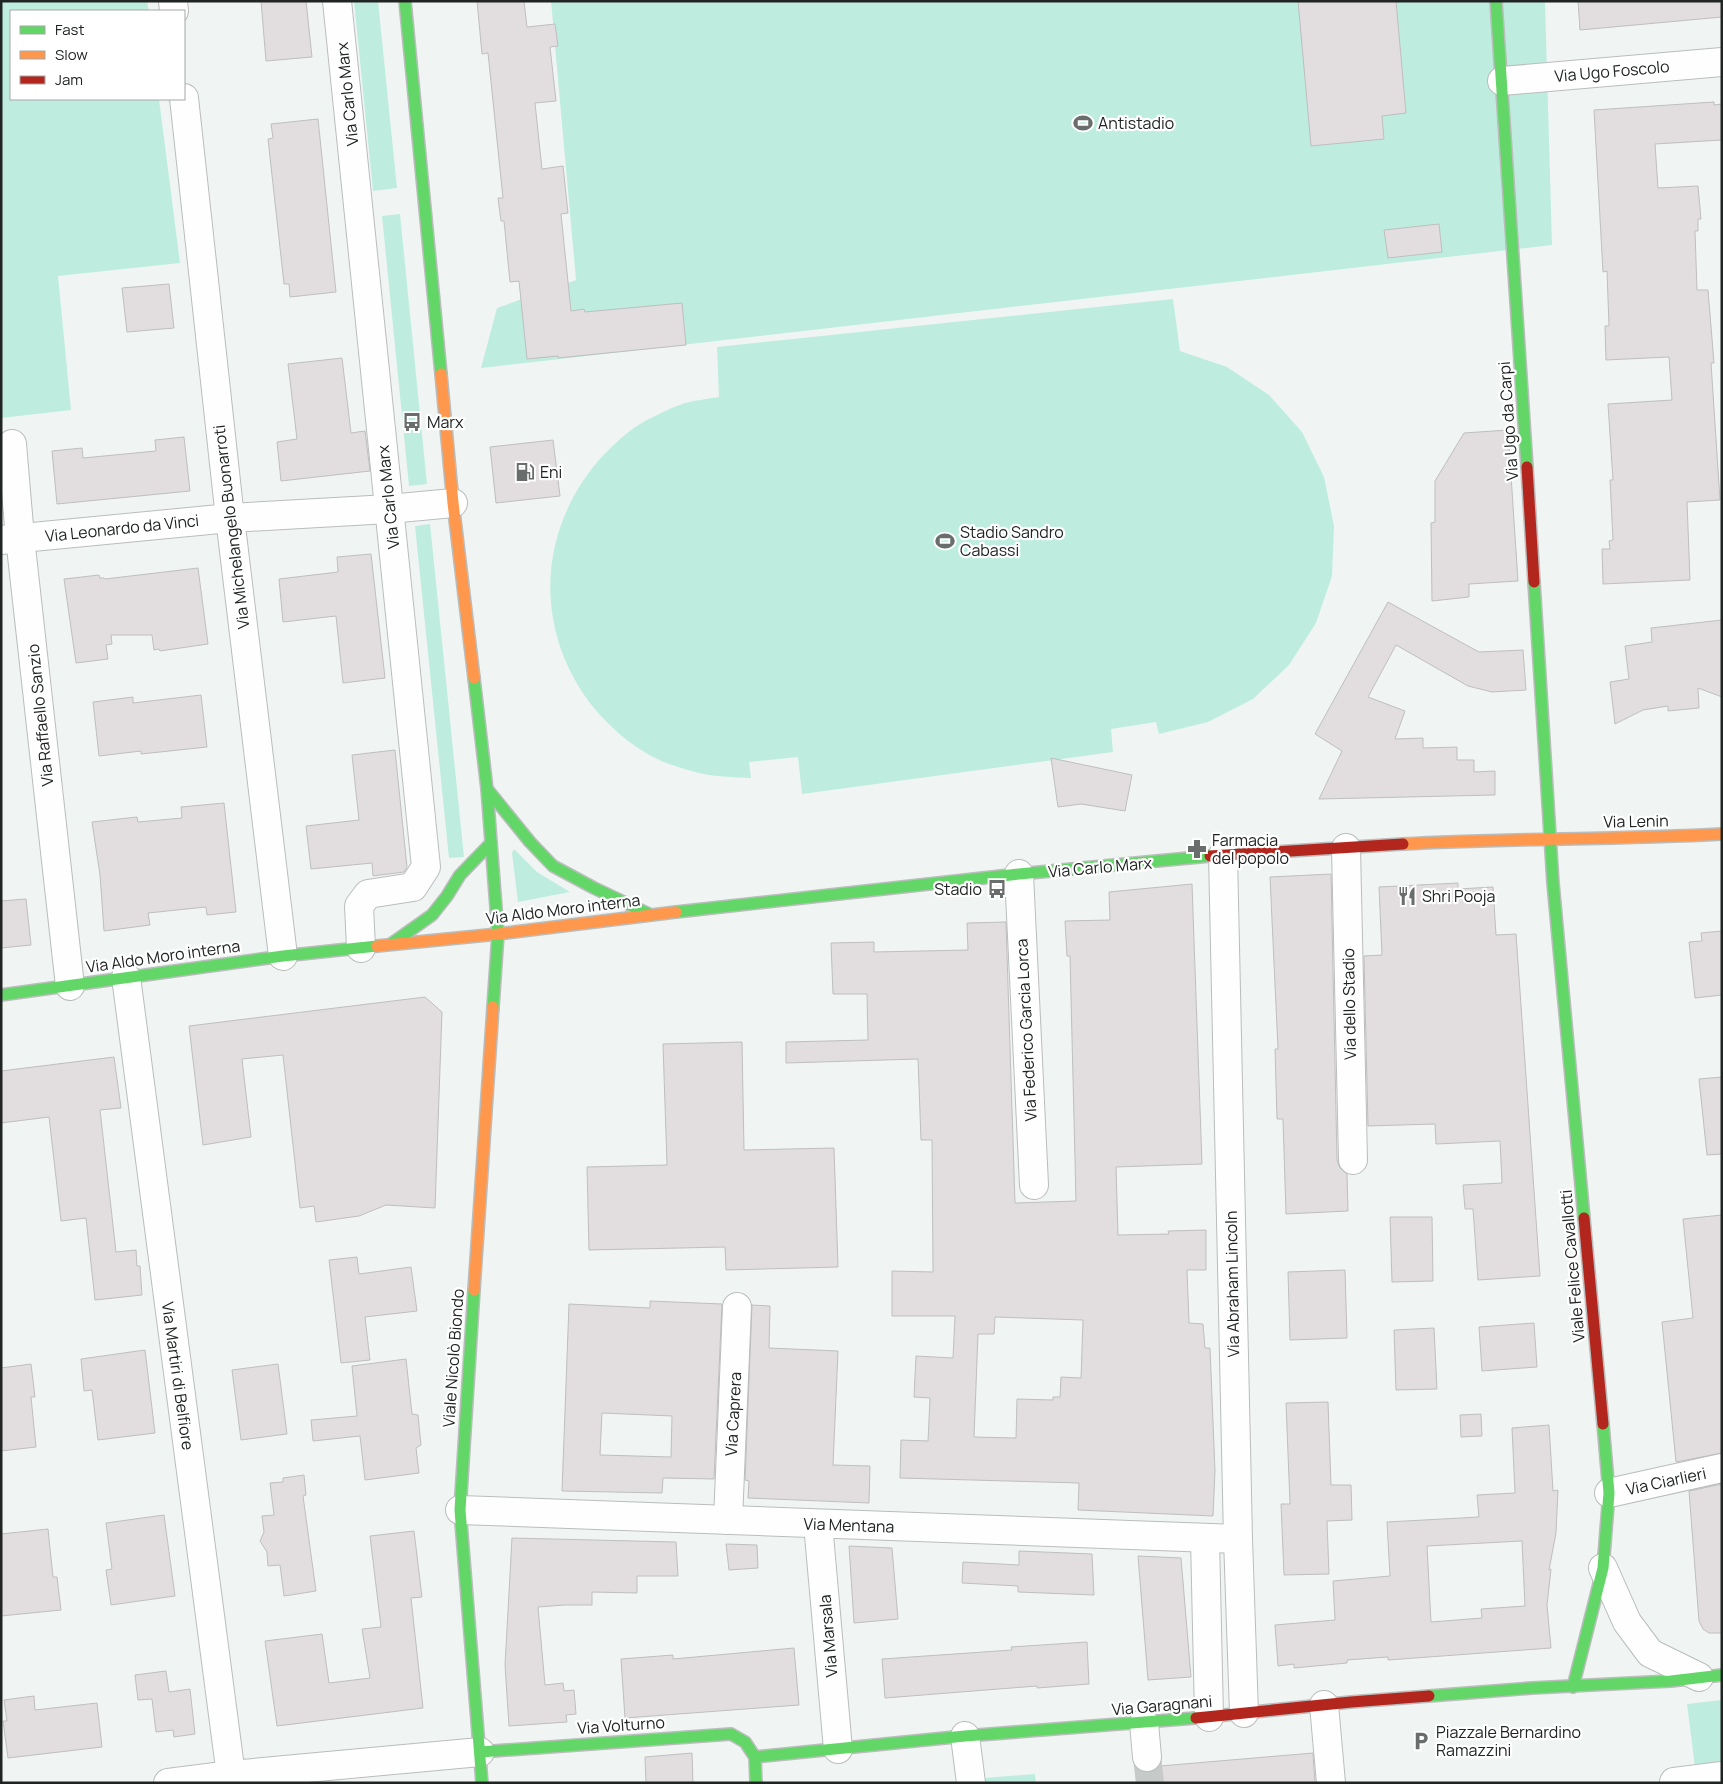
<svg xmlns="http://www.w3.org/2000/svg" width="1723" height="1784" font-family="Manrope,sans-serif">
  <rect width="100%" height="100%" fill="#f0f5f3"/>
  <!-- green -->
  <g fill="#beede0">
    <path d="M 1,1 L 147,1 L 149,11 L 11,11 L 11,99 L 159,99 L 180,263 L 58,276 L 71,410 L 1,418 Z"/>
    <path d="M 354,1 L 378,1 L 397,188 L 373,191 Z"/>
    <path d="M 551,1 L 1545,1 L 1552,245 L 481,368 L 497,308 L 576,280 Z"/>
    <path d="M 400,214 L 427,484 L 409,486 L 382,216 Z"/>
    <path d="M 1173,299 L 1180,351 L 1227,367 L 1269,395 L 1302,432 L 1324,477 L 1334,526 L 1332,576 L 1316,623 L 1289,665 L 1253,699 L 1208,722 L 1159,734 L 1156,722 L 1111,729 L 1113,752 L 802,794 L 798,757 L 749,762 L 751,778 C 737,777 723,777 709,775 C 696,773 682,768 669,764 C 638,753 606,725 587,699 C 534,624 539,531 598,461 C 612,446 629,429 647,420 C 659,414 673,407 685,403 C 696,400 708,399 719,397 L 717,347 Z"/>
    <path d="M 430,524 L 464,857 L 449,858 L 415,526 Z"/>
    <path d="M 514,849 L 537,872 L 570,892 L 518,902 L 512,853 Z"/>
    <path d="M 1722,1700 L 1722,1783 L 1697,1783 L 1687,1704 Z"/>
    <path d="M 1035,1774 L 1036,1783 L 984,1783 L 984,1778 Z"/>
  </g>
  <!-- building -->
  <g fill="#e2ddde" stroke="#bebfbe" fill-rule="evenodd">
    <path d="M 261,1 L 306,1 L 312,57 L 266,61 Z"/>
    <path d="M 477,1 L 524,1 L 527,27 L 555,24 L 558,46 L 550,47 L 556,101 L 535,103 L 542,169 L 563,166 L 568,213 L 561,214 L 571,311 L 584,309 L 585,312 L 682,303 L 686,345 L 558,358 L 558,356 L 527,359 L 519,281 L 510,282 L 504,221 L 501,221 L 498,198 L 503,198 L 488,53 L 482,54 Z"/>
    <path d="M 1298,1 L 1396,1 L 1406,113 L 1382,116 L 1384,139 L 1311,146 Z"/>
    <path d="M 1578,1 L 1722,1 L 1722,17 L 1580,30 Z"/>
    <path d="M 1714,102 L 1714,105 L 1722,104 L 1722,140 L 1655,144 L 1658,188 L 1698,186 L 1701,219 L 1698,219 L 1698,231 L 1695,231 L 1697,290 L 1708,290 L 1714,363 L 1711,363 L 1720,500 L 1687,502 L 1690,580 L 1603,584 L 1602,549 L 1610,549 L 1609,541 L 1613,540 L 1610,480 L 1613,480 L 1608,404 L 1672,400 L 1669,357 L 1606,360 L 1605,326 L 1609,326 L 1607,271 L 1603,272 L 1594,110 Z"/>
    <path d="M 318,119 L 336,292 L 290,297 L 289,284 L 284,284 L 268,139 L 273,138 L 271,124 Z"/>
    <path d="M 1439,224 L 1442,252 L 1388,258 L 1384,230 Z"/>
    <path d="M 169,284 L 174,328 L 127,332 L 122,288 Z"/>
    <path d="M 342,358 L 351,433 L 365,431 L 370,471 L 281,481 L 277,442 L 297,439 L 288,364 Z"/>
    <path d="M 1508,430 L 1518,581 L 1469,584 L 1469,597 L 1432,601 L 1431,523 L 1435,522 L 1435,481 L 1464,433 Z"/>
    <path d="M 184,437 L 190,491 L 57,504 L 52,451 L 82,448 L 83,458 L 156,451 L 155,440 Z"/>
    <path d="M 553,440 L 560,496 L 496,503 L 490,447 Z"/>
    <path d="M 371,554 L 385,678 L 343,683 L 336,616 L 283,622 L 279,579 L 338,572 L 337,557 Z"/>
    <path d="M 198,568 L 208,644 L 160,651 L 159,649 L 154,650 L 152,635 L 111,635 L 112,644 L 106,645 L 108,659 L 76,663 L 64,579 L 99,575 L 100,578 L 104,578 L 105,579 Z"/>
    <path d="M 1388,602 L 1479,652 L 1523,650 L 1526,690 L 1492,692 L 1468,686 L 1396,645 L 1368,697 L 1405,711 L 1395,739 L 1423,738 L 1423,748 L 1457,747 L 1457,760 L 1474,760 L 1474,772 L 1495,771 L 1495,795 L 1319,799 L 1342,751 L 1315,734 Z"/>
    <path d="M 1722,620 L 1722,697 L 1698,688 L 1699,708 L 1668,711 L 1668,706 L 1643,710 L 1615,724 L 1610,682 L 1629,679 L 1625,646 L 1652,642 L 1651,628 Z"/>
    <path d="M 201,695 L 207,747 L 141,754 L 141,751 L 99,756 L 93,702 L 133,697 L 133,703 Z"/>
    <path d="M 395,750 L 407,867 L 404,872 L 373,876 L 372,863 L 311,869 L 306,826 L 359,820 L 352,755 Z"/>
    <path d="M 1051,758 L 1132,775 L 1125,811 L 1081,804 L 1058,807 Z"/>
    <path d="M 224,803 L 236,912 L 207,915 L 206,907 L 148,913 L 150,925 L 104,931 L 100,875 L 92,822 L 137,817 L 138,822 L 182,818 L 181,807 Z"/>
    <path d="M 1331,874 L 1337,1160 L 1340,1168 L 1347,1174 L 1348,1211 L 1286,1214 L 1283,1119 L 1277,1119 L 1275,1049 L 1278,1049 L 1270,877 Z"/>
    <path d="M 1458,883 L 1458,889 L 1493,887 L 1496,935 L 1516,934 L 1540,1276 L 1478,1280 L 1473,1209 L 1465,1209 L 1463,1185 L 1502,1183 L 1500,1141 L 1436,1144 L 1435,1124 L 1368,1126 L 1364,956 L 1382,955 L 1379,887 Z"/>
    <path d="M 1192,884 L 1202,1164 L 1116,1167 L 1118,1235 L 1169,1234 L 1168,1231 L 1206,1230 L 1206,1270 L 1187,1270 L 1189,1323 L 1203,1324 L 1205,1348 L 1210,1348 L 1215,1471 L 1213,1516 L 1078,1510 L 1079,1483 L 900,1478 L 901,1440 L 928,1441 L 930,1398 L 914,1397 L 916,1356 L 953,1358 L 955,1316 L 892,1316 L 892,1271 L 933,1272 L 932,1140 L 921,1140 L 918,1059 L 786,1063 L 786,1042 L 868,1040 L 867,994 L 833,994 L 831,943 L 874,942 L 874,952 L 968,950 L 967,923 L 1006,922 L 1015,1203 L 1076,1201 L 1070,956 L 1067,956 L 1065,921 L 1110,920 L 1109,892 ZM 995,1317 L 1083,1320 L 1081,1378 L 1061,1377 L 1060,1397 L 1053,1397 L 1053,1400 L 1017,1399 L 1016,1438 L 974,1437 L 978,1334 L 994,1334 Z"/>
    <path d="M 26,899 L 31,945 L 1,948 L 1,901 Z"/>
    <path d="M 1722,931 L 1722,995 L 1695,998 L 1689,942 L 1702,941 L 1701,933 Z"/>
    <path d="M 425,997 L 442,1012 L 435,1208 L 386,1205 L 359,1216 L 316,1222 L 314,1206 L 300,1208 L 283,1055 L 242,1059 L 251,1137 L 203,1145 L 189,1026 Z"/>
    <path d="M 742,1042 L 744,1150 L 834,1148 L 838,1267 L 726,1270 L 725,1247 L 589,1250 L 587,1167 L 667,1165 L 663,1044 Z"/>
    <path d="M 114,1057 L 121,1108 L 100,1110 L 116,1252 L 136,1250 L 137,1266 L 140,1266 L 142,1295 L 95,1300 L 86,1218 L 61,1221 L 49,1117 L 1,1123 L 1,1071 Z"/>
    <path d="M 1722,1077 L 1722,1154 L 1707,1155 L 1699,1079 Z"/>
    <path d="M 1722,1215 L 1722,1453 L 1676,1462 L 1662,1322 L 1693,1318 L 1683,1219 Z"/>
    <path d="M 1390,1217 L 1432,1217 L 1433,1281 L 1392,1282 Z"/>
    <path d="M 357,1257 L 359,1274 L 411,1267 L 417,1311 L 365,1317 L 370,1360 L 341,1363 L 329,1260 Z"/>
    <path d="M 1345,1270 L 1347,1338 L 1290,1340 L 1288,1272 Z"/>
    <path d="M 650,1301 L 722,1304 L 714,1479 L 663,1478 L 662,1493 L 562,1491 L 569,1304 L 650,1308 ZM 602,1413 L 672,1416 L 671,1457 L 600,1455 Z"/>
    <path d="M 752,1305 L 770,1306 L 769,1348 L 838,1351 L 833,1465 L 870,1466 L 869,1503 L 748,1498 L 749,1481 L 745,1480 Z"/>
    <path d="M 1534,1323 L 1537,1367 L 1482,1371 L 1479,1327 Z"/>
    <path d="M 1434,1328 L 1437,1389 L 1396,1390 L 1394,1330 Z"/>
    <path d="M 145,1350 L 155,1433 L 98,1440 L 92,1390 L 84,1391 L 81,1359 Z"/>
    <path d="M 406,1359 L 412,1414 L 418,1415 L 421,1445 L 416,1448 L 419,1473 L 365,1480 L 360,1436 L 313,1441 L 311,1420 L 357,1416 L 352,1366 Z"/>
    <path d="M 31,1364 L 35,1397 L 31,1397 L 36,1447 L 1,1451 L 1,1368 Z"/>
    <path d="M 278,1364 L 287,1434 L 241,1440 L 232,1370 Z"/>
    <path d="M 1328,1402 L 1331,1485 L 1351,1485 L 1352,1520 L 1327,1521 L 1329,1574 L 1284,1575 L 1281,1504 L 1290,1504 L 1286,1403 Z"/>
    <path d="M 1481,1414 L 1482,1436 L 1461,1437 L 1460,1415 Z"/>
    <path d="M 1549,1425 L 1553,1491 L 1558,1490 L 1556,1533 L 1549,1570 L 1551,1569 L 1547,1605 L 1551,1648 L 1388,1660 L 1388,1657 L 1347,1660 L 1347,1663 L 1294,1668 L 1294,1664 L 1278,1666 L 1275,1625 L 1335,1620 L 1333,1581 L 1390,1576 L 1387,1522 L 1479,1517 L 1477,1495 L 1515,1493 L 1512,1428 ZM 1522,1541 L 1525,1606 L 1481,1609 L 1482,1618 L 1431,1622 L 1427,1546 Z"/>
    <path d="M 304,1475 L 306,1495 L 303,1496 L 316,1591 L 284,1596 L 280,1565 L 268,1566 L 267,1552 L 260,1541 L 264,1532 L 262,1516 L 274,1515 L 270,1483 L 283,1482 L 283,1478 Z"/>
    <path d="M 1722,1484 L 1722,1633 L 1709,1633 L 1703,1629 L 1699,1621 L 1689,1491 Z"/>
    <path d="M 164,1515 L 175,1596 L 111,1605 L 106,1570 L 112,1569 L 106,1523 Z"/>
    <path d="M 48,1529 L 53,1577 L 57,1577 L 61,1610 L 1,1616 L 1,1534 Z"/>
    <path d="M 414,1531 L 422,1597 L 411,1598 L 423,1708 L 277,1726 L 265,1641 L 322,1634 L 329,1683 L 370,1678 L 362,1629 L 381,1627 L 370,1536 Z"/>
    <path d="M 512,1538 L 676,1542 L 678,1576 L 637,1576 L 637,1593 L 592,1592 L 592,1605 L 565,1605 L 538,1607 L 545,1685 L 563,1683 L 564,1691 L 574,1690 L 576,1714 L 566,1715 L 567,1722 L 509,1726 L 505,1665 Z"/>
    <path d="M 726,1544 L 757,1545 L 758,1568 L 729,1570 Z"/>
    <path d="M 849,1546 L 892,1548 L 898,1619 L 854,1623 Z"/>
    <path d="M 1019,1551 L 1092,1554 L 1094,1595 L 1018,1592 L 1018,1586 L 962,1583 L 963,1562 L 1019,1565 Z"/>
    <path d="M 1138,1556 L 1181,1558 L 1191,1677 L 1148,1680 Z"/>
    <path d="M 1087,1642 L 1089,1684 L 1037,1688 L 1037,1686 L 885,1698 L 882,1659 L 1012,1650 L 1011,1647 Z"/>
    <path d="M 794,1648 L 799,1705 L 625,1718 L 621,1659 L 673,1655 L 673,1659 Z"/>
    <path d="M 166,1671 L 169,1692 L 190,1689 L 195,1734 L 174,1737 L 173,1730 L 156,1732 L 152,1699 L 138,1700 L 135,1675 Z"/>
    <path d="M 34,1696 L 35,1710 L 97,1703 L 102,1747 L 8,1758 L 3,1721 L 7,1721 L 4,1700 Z"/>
    <path d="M 692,1753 L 693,1783 L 646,1783 L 645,1757 Z"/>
    <path d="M 1313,1753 L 1315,1783 L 1146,1783 L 1145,1772 L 1156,1770 L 1160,1766 Z"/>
  </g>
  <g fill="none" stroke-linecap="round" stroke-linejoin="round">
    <!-- street-tunnel -->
    <path stroke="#c6cbc9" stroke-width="28" stroke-dasharray="28 14" stroke-linecap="butt" d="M 1147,1757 L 1150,1783"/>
    <!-- street casing -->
    <g stroke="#babdbc" stroke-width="30">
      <g id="street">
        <path d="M 173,1 L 174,11"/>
        <path d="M 337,1 L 426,867 L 413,887 L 368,894 L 359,906 L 361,948"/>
        <path d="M 1502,81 L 1722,62"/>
        <path d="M 184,98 L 230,518 L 283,956"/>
        <path d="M 12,444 L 20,538 L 70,986"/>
        <path d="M 1,540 L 230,518 L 389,509 L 453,503"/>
        <path d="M 1346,848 L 1353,1160"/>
        <path d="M 1223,855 L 1238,1539 L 1244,1713"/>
        <path d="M 1019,874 L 1034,1185"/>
        <path d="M 126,977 L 232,1783"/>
        <path d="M 1609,1493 L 1722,1468"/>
        <path d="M 460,1510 L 1238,1539"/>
        <path d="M 728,1520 L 737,1307"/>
        <path d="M 818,1524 L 838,1749"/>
        <path d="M 1205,1539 L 1209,1717"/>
        <path d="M 1603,1568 L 1627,1622 L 1650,1653 L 1699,1677"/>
        <path d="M 1324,1705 L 1331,1783"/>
        <path d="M 1144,1723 L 1147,1757"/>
        <path d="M 965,1736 L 971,1783"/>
        <path d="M 1674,1782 L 1722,1776"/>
        <path d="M 168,1783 L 231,1775 L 480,1752"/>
      </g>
    </g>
    <!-- fast casing -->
    <g stroke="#babdbc" stroke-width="14">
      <g id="fast">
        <path d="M 405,1 L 441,374"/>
        <path d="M 1496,1 L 1527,467"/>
        <path d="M 1534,582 L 1553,883 L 1584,1218"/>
        <path d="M 474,678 L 487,789 L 498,934 L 493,1007"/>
        <path d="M 487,789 L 530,842 L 553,866 L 594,888 L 651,915"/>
        <path d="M 676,912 L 1019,874 L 1210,856"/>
        <path d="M 391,944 L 432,915 L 447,896 L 460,875 L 491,843"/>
        <path d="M 1,995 L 283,956 L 377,946"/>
        <path d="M 474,1290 L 460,1510 L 482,1783"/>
        <path d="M 1573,1687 L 1603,1568 L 1609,1493 L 1603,1424"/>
        <path d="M 1429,1696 L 1532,1688 L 1671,1681 L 1722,1675"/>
        <path d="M 480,1752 L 731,1734 L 745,1742 L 755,1757"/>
        <path d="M 755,1757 L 965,1736 L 1196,1718"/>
        <path d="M 755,1757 L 756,1783"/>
      </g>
    </g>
    <!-- slow casing -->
    <g stroke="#babdbc" stroke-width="14">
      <g id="slow">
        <path d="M 441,374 L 453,503 L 474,678"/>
        <path d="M 1403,844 C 1509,838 1616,840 1722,834"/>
        <path d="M 377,946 L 498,934 L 676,912"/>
        <path d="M 474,1290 L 493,1007"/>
      </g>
    </g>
    <!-- jam casing -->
    <g stroke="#babdbc" stroke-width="14">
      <g id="jam">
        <path d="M 1527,467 L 1534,582"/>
        <path d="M 1210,856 L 1403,844"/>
        <path d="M 1584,1218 L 1603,1424"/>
        <path d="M 1196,1718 L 1351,1702 L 1429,1696"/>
      </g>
    </g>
    <!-- street -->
    <use href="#street" stroke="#fdfefd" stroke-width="28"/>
    <!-- fast -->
    <use href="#fast" stroke="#63d668" stroke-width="11"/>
    <!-- slow -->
    <use href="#slow" stroke="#ff974d" stroke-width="11"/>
    <!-- jam -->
    <use href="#jam" stroke="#b3261e" stroke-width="11"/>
  </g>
  <!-- icons -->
  <defs>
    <g id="stadium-bare" transform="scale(1.5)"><path d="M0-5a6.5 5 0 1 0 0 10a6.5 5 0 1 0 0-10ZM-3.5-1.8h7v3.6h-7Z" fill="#696d6c" stroke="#fff" stroke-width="2.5" paint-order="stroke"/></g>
    <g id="bus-bare" transform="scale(1.5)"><path d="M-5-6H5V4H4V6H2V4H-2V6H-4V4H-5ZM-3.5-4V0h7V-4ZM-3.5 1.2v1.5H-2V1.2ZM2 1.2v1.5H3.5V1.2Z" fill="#696d6c" stroke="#fff" stroke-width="2.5" paint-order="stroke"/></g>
    <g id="fuel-bare" transform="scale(1.5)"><path d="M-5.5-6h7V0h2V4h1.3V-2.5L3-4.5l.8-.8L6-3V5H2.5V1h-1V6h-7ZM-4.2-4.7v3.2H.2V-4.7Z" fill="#696d6c" stroke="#fff" stroke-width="2.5" paint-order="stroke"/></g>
    <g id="pharmacy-bare" transform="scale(1.5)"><path d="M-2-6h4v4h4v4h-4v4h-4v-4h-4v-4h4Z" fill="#696d6c" stroke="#fff" stroke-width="2.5" paint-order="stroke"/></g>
    <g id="restaurant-bare" transform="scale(1.5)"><path d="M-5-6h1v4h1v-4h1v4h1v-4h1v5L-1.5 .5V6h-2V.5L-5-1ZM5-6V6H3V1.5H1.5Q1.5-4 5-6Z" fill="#696d6c" stroke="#fff" stroke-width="2.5" paint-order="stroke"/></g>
    <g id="parking-bare" transform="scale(1.5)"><path d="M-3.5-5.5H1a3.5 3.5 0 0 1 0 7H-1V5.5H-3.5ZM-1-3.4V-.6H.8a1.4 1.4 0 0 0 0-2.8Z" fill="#696d6c" stroke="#fff" stroke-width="2.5" paint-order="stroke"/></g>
  </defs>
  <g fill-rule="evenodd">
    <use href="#stadium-bare" x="1083" y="123"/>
    <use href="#bus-bare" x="412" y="422"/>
    <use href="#fuel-bare" x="525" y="472"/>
    <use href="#stadium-bare" x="945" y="541"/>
    <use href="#pharmacy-bare" x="1197" y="849"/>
    <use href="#bus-bare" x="997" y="889"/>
    <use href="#restaurant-bare" x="1407" y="896"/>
    <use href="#parking-bare" x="1421" y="1741"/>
  </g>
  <g text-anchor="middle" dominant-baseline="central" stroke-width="4.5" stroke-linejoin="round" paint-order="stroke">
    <!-- street labels -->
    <g font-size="16" fill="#202423" stroke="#fff">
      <text transform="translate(1612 71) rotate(-5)">Via Ugo Foscolo</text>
      <text transform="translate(347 94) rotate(-96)">Via Carlo Marx</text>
      <text transform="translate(1508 421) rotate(-94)">Via Ugo da Carpi</text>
      <text transform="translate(388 497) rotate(-96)">Via Carlo Marx</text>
      <text transform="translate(231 527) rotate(-97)">Via Michelangelo Buonarroti</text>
      <text transform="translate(122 528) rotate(-6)">Via Leonardo da Vinci</text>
      <text transform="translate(40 715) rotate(-96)">Via Raffaello Sanzio</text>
      <text transform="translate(1636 821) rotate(-1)">Via Lenin</text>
      <text transform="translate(1100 867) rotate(-5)">Via Carlo Marx</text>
      <text transform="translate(563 909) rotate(-7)">Via Aldo Moro interna</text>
      <text transform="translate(163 956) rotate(-8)">Via Aldo Moro interna</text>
      <text transform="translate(1349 1004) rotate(-91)">Via dello Stadio</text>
      <text transform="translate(1026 1030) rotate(-93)">Via Federico Garcia Lorca</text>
      <text transform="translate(1572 1266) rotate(-95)">Viale Felice Cavallotti</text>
      <text transform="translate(1232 1284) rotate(-91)">Via Abraham Lincoln</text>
      <text transform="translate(453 1358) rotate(-86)">Viale Nicolò Biondo</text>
      <text transform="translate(178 1376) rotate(82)">Via Martiri di Belfiore</text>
      <text transform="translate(733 1414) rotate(-87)">Via Caprera</text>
      <text transform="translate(1666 1481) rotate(-12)">Via Ciarlieri</text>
      <text transform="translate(849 1525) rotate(2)">Via Mentana</text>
      <text transform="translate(828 1636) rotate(-95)">Via Marsala</text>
      <text transform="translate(1162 1705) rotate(-5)">Via Garagnani</text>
      <text transform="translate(621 1725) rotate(-4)">Via Volturno</text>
    </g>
    <!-- poi labels -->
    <g font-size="16" fill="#202423" stroke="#fff" text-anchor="start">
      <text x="1098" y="123">Antistadio</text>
      <text x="427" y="422">Marx</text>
      <text x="540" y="472">Eni</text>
      <text x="960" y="532">Stadio Sandro<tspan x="960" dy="18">Cabassi</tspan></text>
      <text x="1212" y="840">Farmacia<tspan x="1212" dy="18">del popolo</tspan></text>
      <text x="982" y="889" text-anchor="end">Stadio</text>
      <text x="1422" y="896">Shri Pooja</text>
      <text x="1436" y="1732">Piazzale Bernardino<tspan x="1436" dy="18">Ramazzini</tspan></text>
    </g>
  </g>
  <!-- border -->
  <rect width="1723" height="1784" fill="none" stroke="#202423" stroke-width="5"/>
  <!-- legend -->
  <rect x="10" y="10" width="175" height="90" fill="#ffffff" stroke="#a6a7a7"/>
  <rect x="20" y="26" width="25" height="8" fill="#63d668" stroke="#a6a7a7"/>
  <text x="55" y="35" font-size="15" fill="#202423">Fast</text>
  <rect x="20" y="51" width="25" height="8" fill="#ff974d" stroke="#a6a7a7"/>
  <text x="55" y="60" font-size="15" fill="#202423">Slow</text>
  <rect x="20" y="76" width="25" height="8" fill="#b3261e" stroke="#a6a7a7"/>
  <text x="55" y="85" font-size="15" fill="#202423">Jam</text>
</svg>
